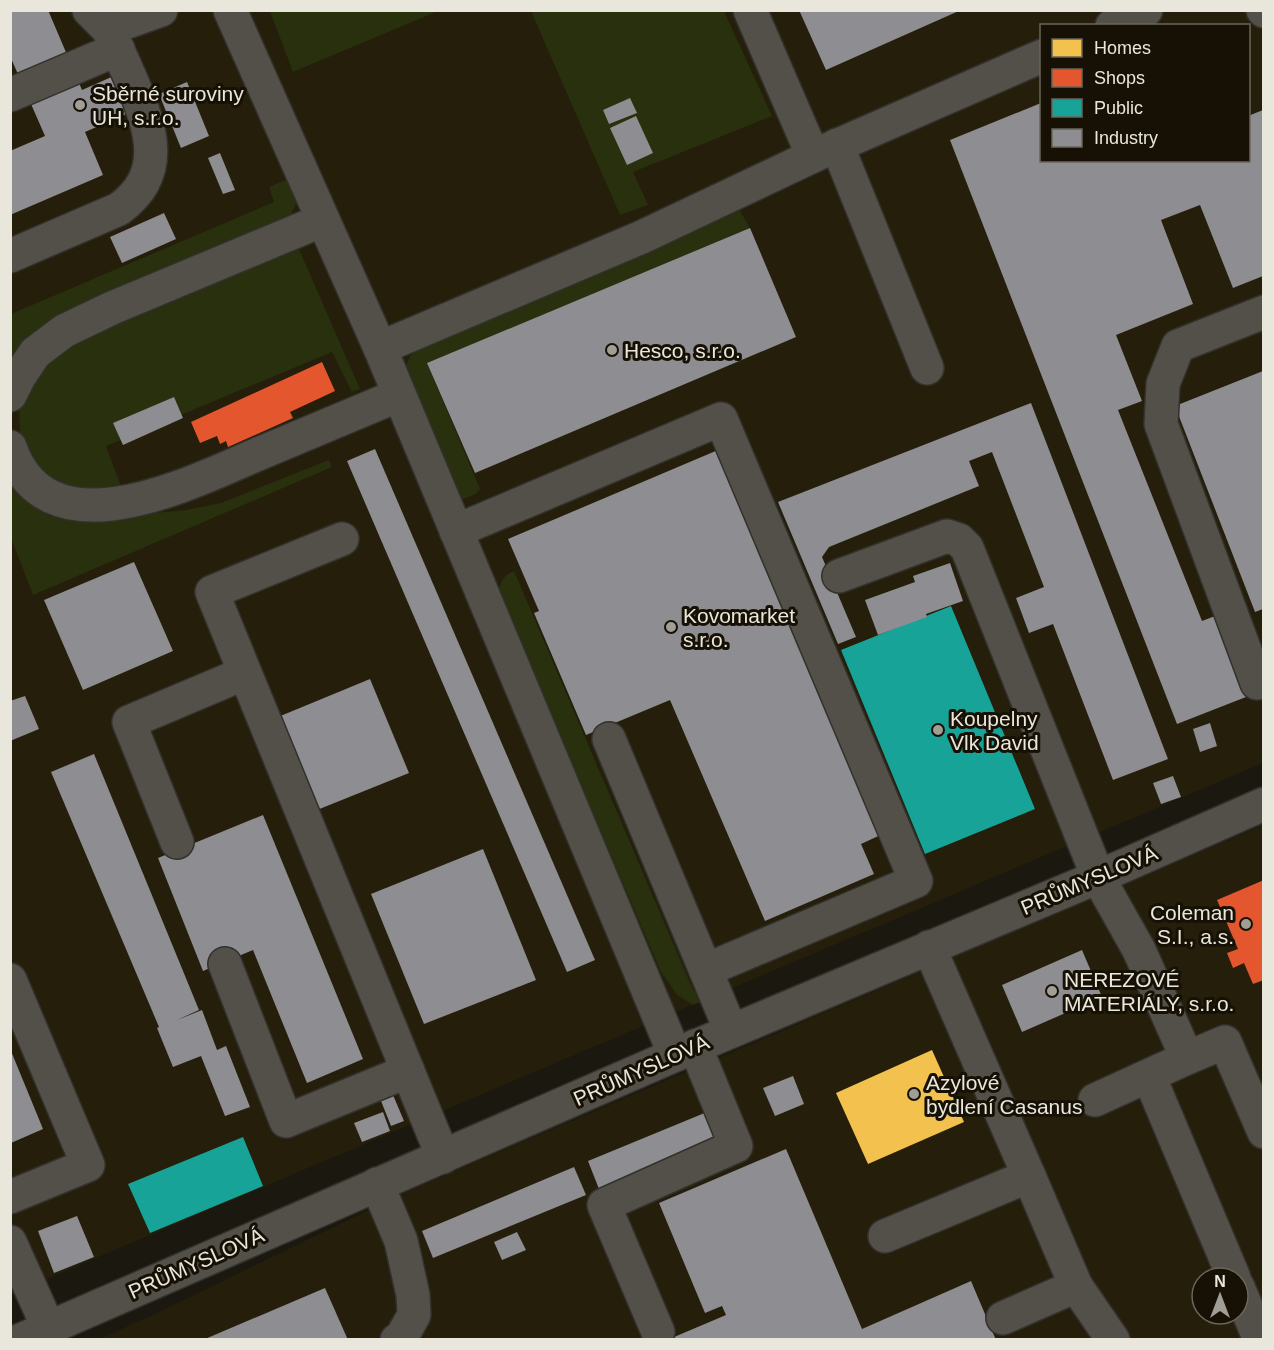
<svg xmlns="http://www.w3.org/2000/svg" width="1274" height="1350" font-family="Helvetica,sans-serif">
  <rect width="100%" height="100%" fill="#1b1810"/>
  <!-- built -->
  <g fill="#251e0b" fill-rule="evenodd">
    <path d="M 11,11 L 1263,11 L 1263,763 L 11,1294 ZM 1042,26 L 1248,26 L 1248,160 L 1042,160 Z"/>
    <path d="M 1263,825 L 1263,1339 L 97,1340 L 151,1316 L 403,1193 ZM 1202,1278 L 1238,1278 L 1238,1314 L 1202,1314 Z"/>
  </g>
  <!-- green -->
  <g fill="#28300d">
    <path d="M 270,11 L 270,10 L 438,11 L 293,72 Z"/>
    <path d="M 531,11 L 724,11 L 772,116 L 633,172 L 648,205 L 620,215 Z"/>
    <path d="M 288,179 L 296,204 L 289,218 L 59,314 C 39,326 24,339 11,359 L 11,314 L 274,202 L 269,187 Z"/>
    <path d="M 740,211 L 750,228 L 427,363 L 480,489 L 476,494 L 458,501 L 403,374 L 410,356 L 423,344 Z"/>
    <path d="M 299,249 L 360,389 L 352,392 L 332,352 L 106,446 L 122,489 L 102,491 L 62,486 L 43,475 L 20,435 L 19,405 L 47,356 L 143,308 Z"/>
    <path d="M 329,460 L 332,467 L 33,595 L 11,538 L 10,479 L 101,518 L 186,510 L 221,503 Z"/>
    <path d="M 514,571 L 690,983 L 700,1002 L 693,1005 L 677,995 L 661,972 L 500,595 C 499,582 502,576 514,571 Z"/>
  </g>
  <!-- homes -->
  <path fill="#f2c14e" d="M 932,1050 L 964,1122 L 868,1164 L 836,1093 Z"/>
  <!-- shops -->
  <g fill="#e4572e">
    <path d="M 322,362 L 335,391 L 290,412 L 293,418 L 228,447 L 226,441 L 220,444 L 217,436 L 200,443 L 191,422 Z"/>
    <path d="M 1264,880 L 1264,980 L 1253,984 L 1244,963 L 1233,968 L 1227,953 L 1238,949 L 1217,900 Z"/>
  </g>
  <!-- public -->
  <g fill="#17a398">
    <path d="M 951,606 L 1035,809 L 925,854 L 841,650 Z"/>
    <path d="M 243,1137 L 263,1186 L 150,1233 L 128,1184 Z"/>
  </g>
  <!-- industry -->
  <g fill="#8d8d92">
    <path d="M 10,10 L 32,10 L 33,12 L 48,10 L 82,90 L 116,75 L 131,112 L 85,132 L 103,175 L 10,215 L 10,151 L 45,136 L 10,56 Z"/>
    <path d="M 799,10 L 961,10 L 826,70 Z"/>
    <path d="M 187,82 L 209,136 L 181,148 L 159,94 Z"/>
    <path d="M 630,98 L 637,113 L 609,124 L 603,110 Z"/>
    <path d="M 1041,103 L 1041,160 L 1248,160 L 1248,116 L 1263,110 L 1263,276 L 1233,288 L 1200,205 L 1161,220 L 1193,304 L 1116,335 L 1142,401 L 1118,410 L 1202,621 L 1215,616 L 1246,697 L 1177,724 L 950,140 Z"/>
    <path d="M 636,116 L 653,153 L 627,165 L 610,128 Z"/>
    <path d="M 220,153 L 235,190 L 223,194 L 208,158 Z"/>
    <path d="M 164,213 L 176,239 L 122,263 L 110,237 Z"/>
    <path d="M 750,228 L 796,337 L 475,473 L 427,363 Z"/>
    <path d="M 1263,371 L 1263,609 L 1255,612 L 1175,406 Z"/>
    <path d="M 174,397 L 183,418 L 123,445 L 113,423 Z"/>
    <path d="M 1031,403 L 1168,759 L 1113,780 L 1053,624 L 1029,633 L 1016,598 L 1044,587 L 992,452 L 969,461 L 979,486 L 829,547 L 822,557 L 856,637 L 838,644 L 778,502 Z"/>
    <path d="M 375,449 L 595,960 L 567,972 L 347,461 Z"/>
    <path d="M 718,450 L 887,832 L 861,844 L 874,874 L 765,921 L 670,700 L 586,735 L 534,613 L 539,611 L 508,539 Z"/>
    <path d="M 134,562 L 173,651 L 83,690 L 44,600 Z"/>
    <path d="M 950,563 L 963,601 L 926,614 L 927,617 L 878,635 L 865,600 L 915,582 L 913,576 Z"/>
    <path d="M 370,679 L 409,773 L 317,810 L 278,717 Z"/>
    <path d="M 25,696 L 39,729 L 10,741 L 10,701 Z"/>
    <path d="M 1210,723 L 1217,746 L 1200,752 L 1193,729 Z"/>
    <path d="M 94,754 L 199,1010 L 177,1020 L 202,1010 L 217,1050 L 226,1046 L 250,1107 L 225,1116 L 201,1056 L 173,1067 L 157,1028 L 159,1027 L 51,772 Z"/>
    <path d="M 1173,776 L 1181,797 L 1161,804 L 1153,783 Z"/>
    <path d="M 263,815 L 363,1059 L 307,1083 L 253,950 L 203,971 L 158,858 Z"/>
    <path d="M 483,849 L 536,980 L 424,1024 L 371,894 Z"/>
    <path d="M 1082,950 L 1102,997 L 1022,1032 L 1002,985 Z"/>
    <path d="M 11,1051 L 43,1129 L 11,1143 Z"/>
    <path d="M 793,1076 L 804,1104 L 775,1116 L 763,1088 Z"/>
    <path d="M 393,1095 L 404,1121 L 391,1126 L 381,1101 Z"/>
    <path d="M 383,1112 L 390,1131 L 362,1142 L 354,1123 Z"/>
    <path d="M 707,1112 L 718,1140 L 599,1189 L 588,1161 Z"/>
    <path d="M 786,1149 L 862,1329 L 971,1281 L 996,1340 L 667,1340 L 726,1315 L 722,1306 L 705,1313 L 659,1203 Z"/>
    <path d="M 574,1167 L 586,1195 L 433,1258 L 422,1231 Z"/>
    <path d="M 77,1216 L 94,1257 L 54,1273 L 38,1231 Z"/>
    <path d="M 517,1232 L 526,1250 L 502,1260 L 494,1242 Z"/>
    <path d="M 325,1288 L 348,1340 L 205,1340 L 205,1339 Z"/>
  </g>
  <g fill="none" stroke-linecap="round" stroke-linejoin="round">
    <!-- minor casing -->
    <g stroke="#32312b" stroke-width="36">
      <g id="minor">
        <path d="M 89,10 L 108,29 L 161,10"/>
        <path d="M 230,10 L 380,348 L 675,1055"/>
        <path d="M 750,10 L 813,156 L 1042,56"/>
        <path d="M 1263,10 L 1264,11"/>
        <path d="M 1112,26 L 1146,10"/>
        <path d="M 10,95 L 118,49"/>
        <path d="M 837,145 L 927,368"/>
        <path d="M 10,256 L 119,209 C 167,174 151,130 133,84 C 125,66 117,47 108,29"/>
        <path d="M 380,348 L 642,237 L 813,156"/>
        <path d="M 10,395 L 19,377 L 35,353 L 64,331 L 112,308 L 323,220"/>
        <path d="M 10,447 C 48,558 194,481 263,452 C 309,433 354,414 399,395"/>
        <path d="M 456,531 L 721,419 L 916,881 L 706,970"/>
        <path d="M 342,539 L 212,592 L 443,1157"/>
        <path d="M 839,576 L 947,536 L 959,540 L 967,548 L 1098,877 L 1139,950 L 1187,1058 L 1095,1100"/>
        <path d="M 1257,683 L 1161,424 L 1163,384 L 1178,346 L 1264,312"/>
        <path d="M 609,739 L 731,1031"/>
        <path d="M 177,842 L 129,722 L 245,673"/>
        <path d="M 225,964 L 286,1121 L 408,1071"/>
        <path d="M 10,980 L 88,1165 L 10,1197"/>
        <path d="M 1187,1058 L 1225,1042 L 1264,1132"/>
        <path d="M 1149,1076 L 1234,1278"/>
        <path d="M 377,1184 L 401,1241 L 413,1295 L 414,1315 L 401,1338 L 397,1340"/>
        <path d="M 885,1236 L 1029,1176 L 929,947"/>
        <path d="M 10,1242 L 48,1327"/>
        <path d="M 1076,1286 L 1113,1340"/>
        <path d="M 1238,1287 L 1260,1340"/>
        <path d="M 1003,1318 L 1076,1286 L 1029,1176"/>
        <path d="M 658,1332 L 604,1205 L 736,1146 L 695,1046"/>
        <path d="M 21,1340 L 675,1055 L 1098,877 L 1264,804"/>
      </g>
    </g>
    <!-- minor -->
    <use href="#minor" stroke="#53504a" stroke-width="33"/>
  </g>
  <!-- markers -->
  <g fill="#a19e95" stroke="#161104" stroke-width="2">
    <circle cx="80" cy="105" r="6"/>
    <circle cx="612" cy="350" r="6"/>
    <circle cx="671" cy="627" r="6"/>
    <circle cx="938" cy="730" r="6"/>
    <circle cx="1246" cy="924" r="6"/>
    <circle cx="1052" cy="991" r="6"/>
    <circle cx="914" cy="1094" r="6"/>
  </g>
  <g text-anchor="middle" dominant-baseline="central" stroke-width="6" stroke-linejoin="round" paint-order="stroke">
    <!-- poi labels -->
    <g font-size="21" fill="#e9e6dc" stroke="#161104" text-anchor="start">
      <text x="92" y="93">Sběrné suroviny<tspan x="92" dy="24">UH, s.r.o.</tspan></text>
      <text x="624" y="350">Hesco, s.r.o.</text>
      <text x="683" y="615">Kovomarket<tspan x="683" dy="24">s.r.o.</tspan></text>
      <text x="950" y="718">Koupelny<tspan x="950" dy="24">Vlk David</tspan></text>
      <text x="1234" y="912" text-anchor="end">Coleman<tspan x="1234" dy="24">S.I., a.s.</tspan></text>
      <text x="1064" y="979">NEREZOVÉ<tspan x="1064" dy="24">MATERIÁLY, s.r.o.</tspan></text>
      <text x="926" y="1082">Azylové<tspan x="926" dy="24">bydlení Casanus</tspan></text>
    </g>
    <!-- street labels -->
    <g font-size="21" fill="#e9e6dc" stroke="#161104">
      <text transform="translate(1089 880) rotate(-23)">PRŮMYSLOVÁ</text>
      <text transform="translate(641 1070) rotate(-24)">PRŮMYSLOVÁ</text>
      <text transform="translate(196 1263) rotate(-24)">PRŮMYSLOVÁ</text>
    </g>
  </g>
  <!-- border -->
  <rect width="1274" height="1350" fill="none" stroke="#e9e6dc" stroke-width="24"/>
  <!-- legend -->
  <rect x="1040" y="24" width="210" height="138" fill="#161104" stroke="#6a665a" stroke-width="1.5"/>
  <rect x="1052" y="39" width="30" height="18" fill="#f2c14e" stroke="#6a665a" stroke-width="1.5"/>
  <text x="1094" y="54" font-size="18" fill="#e9e6dc">Homes</text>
  <rect x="1052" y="69" width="30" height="18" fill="#e4572e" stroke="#6a665a" stroke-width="1.5"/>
  <text x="1094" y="84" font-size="18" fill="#e9e6dc">Shops</text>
  <rect x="1052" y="99" width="30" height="18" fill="#17a398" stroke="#6a665a" stroke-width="1.5"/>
  <text x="1094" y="114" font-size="18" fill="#e9e6dc">Public</text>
  <rect x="1052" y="129" width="30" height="18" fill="#8d8d92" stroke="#6a665a" stroke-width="1.5"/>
  <text x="1094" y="144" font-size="18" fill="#e9e6dc">Industry</text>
  <!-- north arrow -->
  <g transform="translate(1220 1296)"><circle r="28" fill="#161104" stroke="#6a665a" stroke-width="1.5"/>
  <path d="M0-4.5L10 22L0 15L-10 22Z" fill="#a19e95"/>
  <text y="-9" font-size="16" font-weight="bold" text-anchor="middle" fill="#e9e6dc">N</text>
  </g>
</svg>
